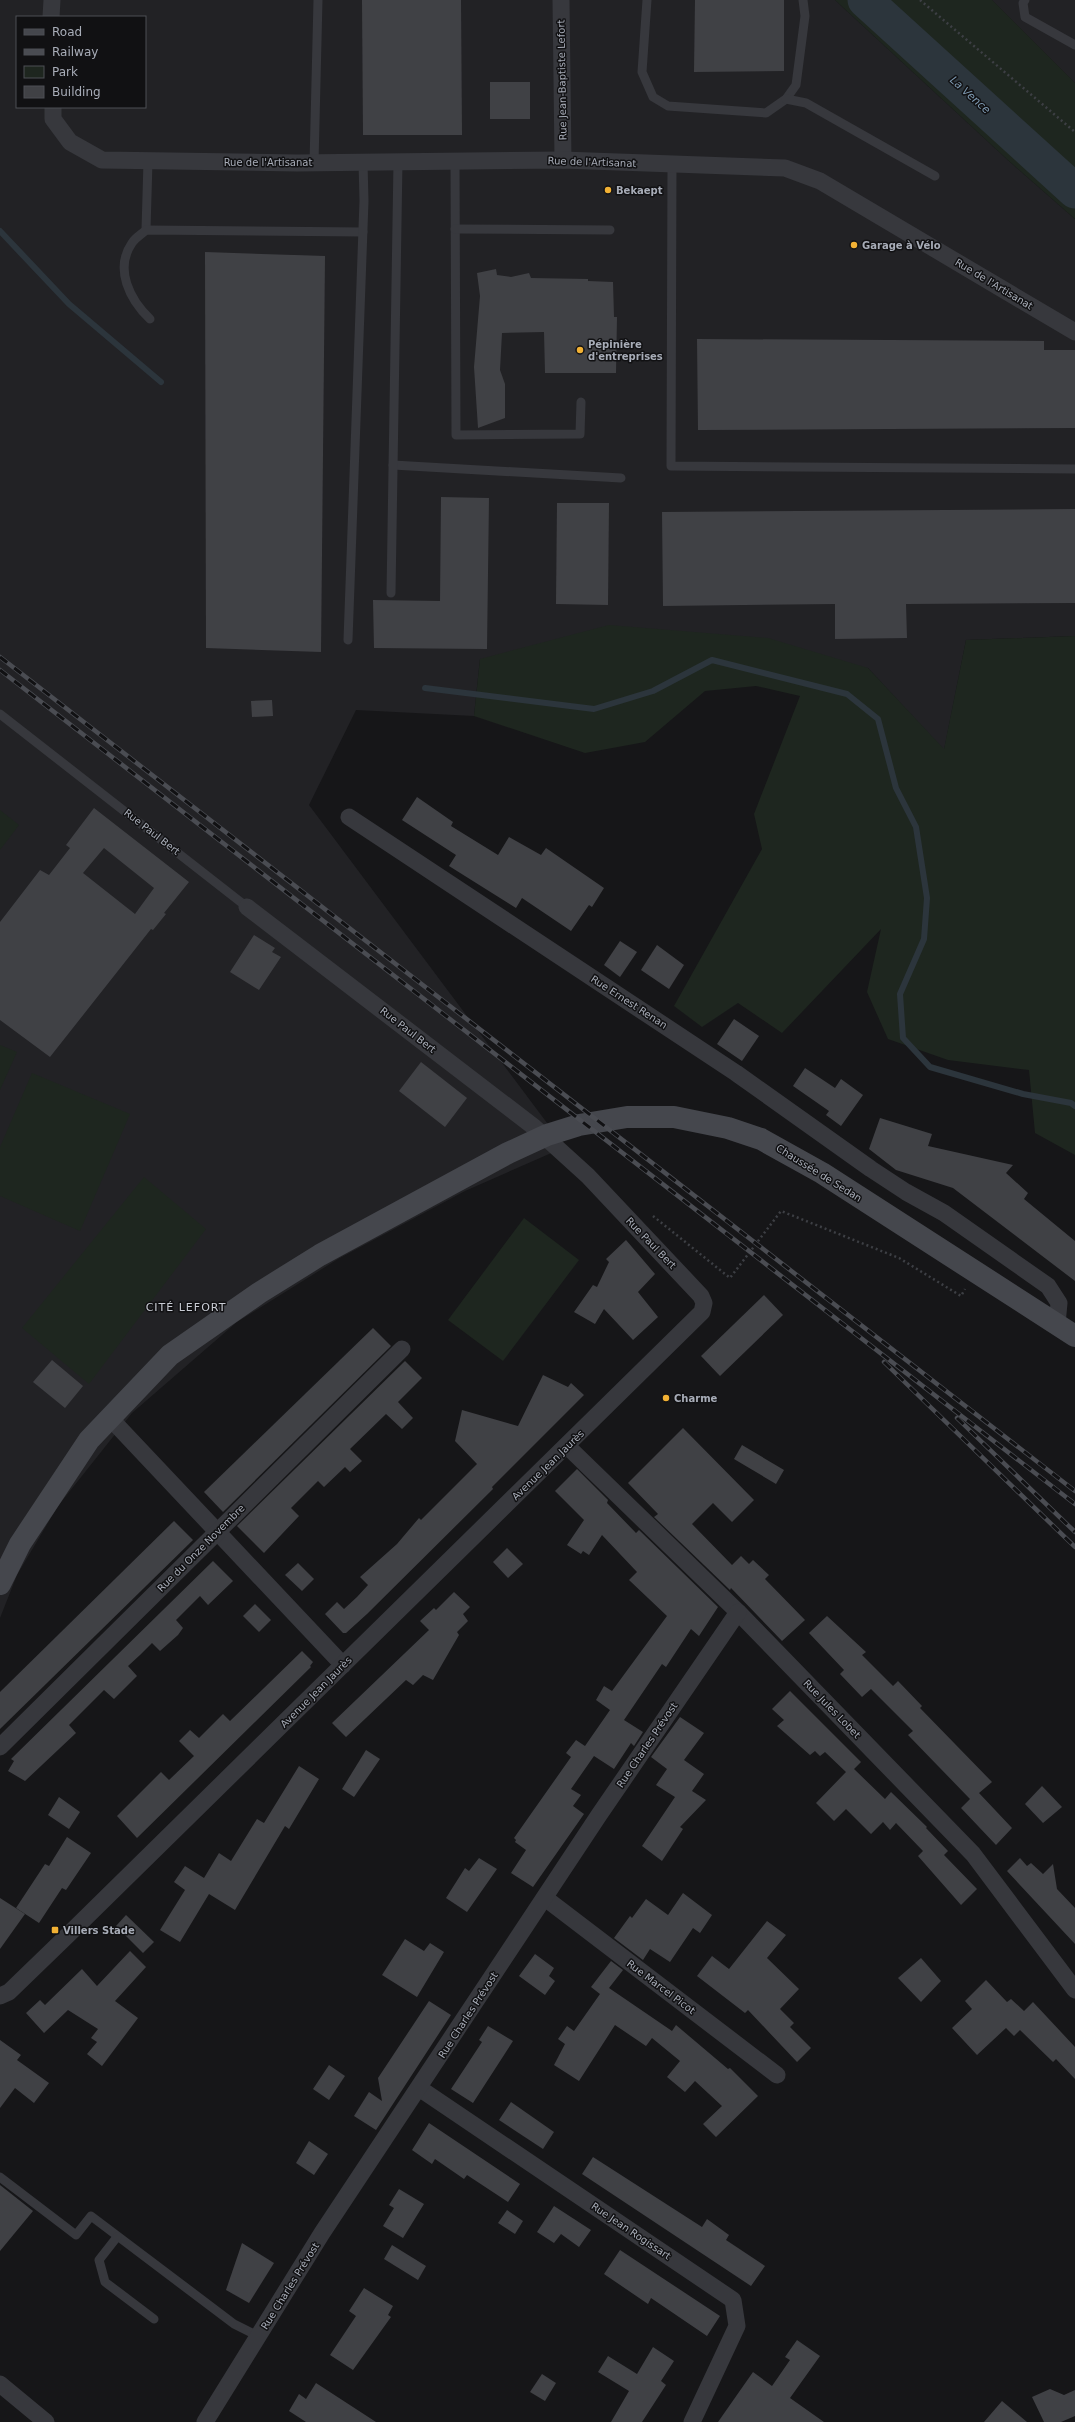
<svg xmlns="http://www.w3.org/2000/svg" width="1075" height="2422" font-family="'DejaVu Sans',sans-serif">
  <rect width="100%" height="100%" fill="#161618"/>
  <!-- built -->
  <g fill="#222225" fill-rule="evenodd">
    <path d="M 0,0 L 835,0 L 1010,162 L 1075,219 L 1075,636 L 966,640 L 944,750 L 868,668 L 480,659 L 474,716 L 356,710 L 309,805 L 565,1147 L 465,1191 L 338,1259 L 237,1322 L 132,1413 L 58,1506 L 17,1575 L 0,1618 ZM 17,17 L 145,17 L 145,107 L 17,107 Z"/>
    <path d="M 992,0 L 1075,0 L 1075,83 Z"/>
  </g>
  <!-- green -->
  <g fill="#1e261f">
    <path d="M 835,0 L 992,0 L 1075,83 L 1075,219 L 1010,162 Z"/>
    <path d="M 609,625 L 768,638 L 868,668 L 944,749 L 966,640 L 1075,636 L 1075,1155 L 1035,1133 L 1029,1070 L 948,1060 L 888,1039 L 867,992 L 881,929 L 782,1033 L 738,1003 L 702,1027 L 674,1006 L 762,849 L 754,814 L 800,696 L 756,686 L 705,691 L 645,742 L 585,753 L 474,716 L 480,659 Z"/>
    <path d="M 0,810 L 19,825 L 0,850 Z"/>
    <path d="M 0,1045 L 17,1052 L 0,1090 Z"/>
    <path d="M 32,1073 L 130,1114 L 80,1231 L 0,1196 L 0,1147 Z"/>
    <path d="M 144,1177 L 206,1229 L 89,1384 L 22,1328 Z"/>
    <path d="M 524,1218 L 579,1260 L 503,1361 L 448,1320 Z"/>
  </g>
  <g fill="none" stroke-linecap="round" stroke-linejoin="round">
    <!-- stream -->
    <g stroke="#2c353c" stroke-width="6">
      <path d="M 0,231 L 69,304 L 161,382"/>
      <path d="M 425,688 L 594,709 L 653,691 L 712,660 L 847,694 L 878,719 L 896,788 L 916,827 L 927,898 L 924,939 L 900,994 L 903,1038 L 930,1067 L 1023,1094 L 1071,1103 L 1075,1106"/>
    </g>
    <!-- river -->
    <path stroke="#2c353c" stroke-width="35" d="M 865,0 L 1075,191"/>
  </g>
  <!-- building -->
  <g fill="#404145" fill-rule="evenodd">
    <path d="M 362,0 L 461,0 L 462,135 L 363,135 Z"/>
    <path d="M 695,0 L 784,0 L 784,71 L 694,72 Z"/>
    <rect x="490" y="82" width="40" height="37"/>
    <path d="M 205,252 L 325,256 L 321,652 L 206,648 Z"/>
    <path d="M 496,269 L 497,275 L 511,277 L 529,273 L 531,278 L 588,279 L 588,281 L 613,282 L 614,317 L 617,317 L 616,373 L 545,373 L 544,332 L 502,333 L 500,370 L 505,384 L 505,418 L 478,428 L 474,367 L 480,296 L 477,273 Z"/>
    <path d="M 697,339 L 1044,341 L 1044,350 L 1075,350 L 1075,428 L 698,430 Z"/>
    <path d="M 441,497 L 489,498 L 487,649 L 374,648 L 373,600 L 440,601 Z"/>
    <path d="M 557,503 L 609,503 L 608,605 L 556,604 Z"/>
    <path d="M 1075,509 L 1075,603 L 906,604 L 907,638 L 835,639 L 835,604 L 663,606 L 662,512 Z"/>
    <path d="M 272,700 L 273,716 L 252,717 L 251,701 Z"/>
    <path d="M 417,797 L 453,822 L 451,826 L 498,855 L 509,837 L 541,855 L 546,848 L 604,888 L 592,907 L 589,905 L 571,931 L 522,898 L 516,908 L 449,866 L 456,855 L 402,820 Z"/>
    <path d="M 94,808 L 189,882 L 164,913 L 166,914 L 153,930 L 151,929 L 50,1057 L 0,1020 L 0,922 L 40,870 L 49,875 L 70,848 L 66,845 ZM 104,848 L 154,888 L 135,914 L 83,873 Z"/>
    <path d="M 254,935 L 275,948 L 272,952 L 281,957 L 259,990 L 230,972 Z"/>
    <path d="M 620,941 L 637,952 L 620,977 L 604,965 Z"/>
    <path d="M 657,945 L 684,965 L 669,989 L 641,970 Z"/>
    <path d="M 734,1019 L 759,1036 L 742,1061 L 717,1044 Z"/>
    <path d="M 421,1062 L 467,1098 L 445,1127 L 399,1091 Z"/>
    <path d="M 805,1068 L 835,1088 L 841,1079 L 863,1095 L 841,1126 L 826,1115 L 829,1111 L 793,1086 Z"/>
    <path d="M 880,1118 L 932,1134 L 928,1146 L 1013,1165 L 1006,1173 L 1028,1193 L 1024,1199 L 1075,1241 L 1075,1281 L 953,1188 L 896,1170 L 869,1149 Z"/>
    <path d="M 626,1240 L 655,1274 L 638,1292 L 658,1317 L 633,1340 L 604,1309 L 595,1324 L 574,1312 L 593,1285 L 597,1287 L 609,1262 L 606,1259 Z"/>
    <path d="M 764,1295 L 783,1315 L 720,1376 L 701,1356 Z"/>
    <path d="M 373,1328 L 391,1346 L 223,1512 L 204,1492 Z"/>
    <path d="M 52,1360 L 83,1386 L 65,1408 L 33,1382 Z"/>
    <path d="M 405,1361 L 422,1378 L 398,1402 L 413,1418 L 402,1429 L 386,1414 L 350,1449 L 362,1461 L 350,1472 L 345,1467 L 324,1487 L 318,1481 L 291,1508 L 299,1516 L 264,1553 L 237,1526 Z"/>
    <path d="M 543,1375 L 568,1387 L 571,1383 L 584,1395 L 492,1487 L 493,1489 L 367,1614 L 346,1633 L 343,1633 L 325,1614 L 337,1602 L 344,1609 L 357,1597 L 368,1585 L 360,1577 L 397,1544 L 419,1518 L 421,1520 L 477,1464 L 455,1441 L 462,1410 L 518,1426 Z"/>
    <path d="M 683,1428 L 754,1500 L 732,1522 L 713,1503 L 692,1524 L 732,1565 L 741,1556 L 749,1564 L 753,1560 L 769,1575 L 765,1579 L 805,1620 L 782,1641 L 731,1588 L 730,1590 L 654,1517 L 658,1514 L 628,1483 Z"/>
    <path d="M 742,1445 L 784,1470 L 776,1484 L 734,1459 Z"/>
    <path d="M 577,1469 L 608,1500 L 607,1503 L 636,1533 L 639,1530 L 718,1607 L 699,1636 L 691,1629 L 666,1667 L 662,1664 L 624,1720 L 643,1732 L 634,1746 L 631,1743 L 614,1769 L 594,1756 L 571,1789 L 581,1795 L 573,1806 L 584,1814 L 533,1887 L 511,1873 L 526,1850 L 515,1842 L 516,1840 L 514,1838 L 571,1757 L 566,1753 L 576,1740 L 585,1746 L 610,1710 L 596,1700 L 604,1686 L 612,1691 L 667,1616 L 629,1580 L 637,1572 L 602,1535 L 589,1555 L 583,1551 L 581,1554 L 567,1545 L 584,1520 L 555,1491 Z"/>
    <path d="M 174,1521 L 193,1540 L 0,1729 L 0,1692 Z"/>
    <path d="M 507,1548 L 523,1564 L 508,1578 L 493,1562 Z"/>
    <path d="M 213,1561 L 233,1581 L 208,1605 L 200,1596 L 176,1620 L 183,1628 L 178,1635 L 160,1651 L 152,1643 L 140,1655 L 128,1666 L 137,1676 L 114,1699 L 104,1690 L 69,1725 L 76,1733 L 25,1781 L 8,1771 L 14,1761 L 11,1759 Z"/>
    <path d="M 298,1563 L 314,1579 L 302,1591 L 285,1575 Z"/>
    <path d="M 454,1592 L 470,1607 L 463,1614 L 468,1621 L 457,1632 L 459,1635 L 433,1680 L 423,1675 L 413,1685 L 406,1680 L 346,1737 L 332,1723 L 429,1630 L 420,1621 L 434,1608 L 436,1610 Z"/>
    <path d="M 255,1604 L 271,1620 L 259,1632 L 243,1616 Z"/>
    <path d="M 827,1616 L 866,1652 L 862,1655 L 893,1686 L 898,1681 L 922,1706 L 920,1708 L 992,1782 L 979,1793 L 1012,1828 L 996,1845 L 961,1808 L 970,1799 L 908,1735 L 913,1731 L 871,1689 L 862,1697 L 840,1674 L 844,1670 L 809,1633 Z"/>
    <path d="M 302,1651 L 313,1662 L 310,1666 L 311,1667 L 137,1838 L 117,1816 L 161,1772 L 169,1780 L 194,1756 L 179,1741 L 190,1730 L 199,1738 L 223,1714 L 230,1721 Z"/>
    <path d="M 790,1691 L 861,1762 L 854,1769 L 885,1799 L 891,1792 L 927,1827 L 926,1828 L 948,1851 L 944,1855 L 977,1889 L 961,1905 L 918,1856 L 923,1851 L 896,1823 L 890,1830 L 883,1822 L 871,1834 L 846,1809 L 834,1821 L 816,1803 L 846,1772 L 825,1752 L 820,1756 L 815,1751 L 810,1755 L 777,1726 L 784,1720 L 772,1709 Z"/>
    <path d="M 680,1717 L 704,1733 L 684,1760 L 704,1774 L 692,1791 L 706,1800 L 680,1827 L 683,1829 L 662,1861 L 642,1846 L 675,1797 L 656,1785 L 667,1769 L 651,1757 Z"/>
    <path d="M 366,1750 L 380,1759 L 354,1797 L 342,1789 Z"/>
    <path d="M 299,1766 L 319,1779 L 289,1829 L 285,1826 L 235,1910 L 209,1894 L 180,1942 L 160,1930 L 185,1890 L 174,1882 L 185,1866 L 204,1878 L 219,1853 L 231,1861 L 257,1819 L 264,1823 Z"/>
    <path d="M 1042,1786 L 1062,1807 L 1043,1823 L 1025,1804 Z"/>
    <path d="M 59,1797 L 80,1812 L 69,1829 L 48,1815 Z"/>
    <path d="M 67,1837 L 91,1853 L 66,1890 L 62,1888 L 39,1923 L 16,1908 L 45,1864 L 49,1866 Z"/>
    <path d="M 479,1858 L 497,1869 L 467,1912 L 446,1898 L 465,1868 L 469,1871 Z"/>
    <path d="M 1020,1858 L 1027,1866 L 1031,1863 L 1043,1874 L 1053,1864 L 1057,1889 L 1075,1908 L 1075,1944 L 1007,1871 Z"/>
    <path d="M 683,1893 L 712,1915 L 700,1933 L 693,1928 L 670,1962 L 650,1949 L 643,1960 L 614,1938 L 630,1916 L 632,1918 L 646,1899 L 668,1915 Z"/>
    <path d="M 0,1898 L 25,1914 L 0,1949 Z"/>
    <path d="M 126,1915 L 154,1942 L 143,1953 L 116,1926 Z"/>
    <path d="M 767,1921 L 786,1935 L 767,1958 L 799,1989 L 780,2009 L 794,2023 L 790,2027 L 811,2048 L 797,2062 L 748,2010 L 745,2013 L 697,1976 L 712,1956 L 729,1969 Z"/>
    <path d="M 405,1939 L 424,1951 L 430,1943 L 444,1952 L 417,1997 L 382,1975 Z"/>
    <path d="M 130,1951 L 146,1967 L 115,2001 L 138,2018 L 102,2066 L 87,2054 L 97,2042 L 91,2038 L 98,2029 L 68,2010 L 44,2033 L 26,2013 L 40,2000 L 45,2005 L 82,1969 L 97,1986 Z"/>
    <path d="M 535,1954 L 554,1968 L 549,1976 L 555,1981 L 545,1995 L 519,1976 Z"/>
    <path d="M 921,1958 L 941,1981 L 921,2002 L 898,1978 Z"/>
    <path d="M 611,1961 L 623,1970 L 609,1988 L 672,2031 L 676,2025 L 728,2069 L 730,2068 L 758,2096 L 716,2137 L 703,2124 L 722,2106 L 695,2081 L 685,2092 L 667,2077 L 680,2061 L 652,2038 L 646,2046 L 615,2025 L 579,2081 L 554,2065 L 565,2044 L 558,2039 L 567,2026 L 574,2031 L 600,1994 L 591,1987 Z"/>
    <path d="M 986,1980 L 1007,2002 L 1011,1999 L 1024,2011 L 1033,2002 L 1075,2047 L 1075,2079 L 1056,2059 L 1053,2062 L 1020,2030 L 1014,2036 L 1006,2028 L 977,2055 L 952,2028 L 972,2009 L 965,2001 Z"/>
    <path d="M 429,2001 L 451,2015 L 376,2130 L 354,2116 L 369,2092 L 382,2101 L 378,2078 Z"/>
    <path d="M 488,2026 L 513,2041 L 473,2103 L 451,2089 L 482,2042 L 479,2040 Z"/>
    <path d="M 0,2040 L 21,2055 L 17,2060 L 49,2083 L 34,2103 L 15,2088 L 0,2108 Z"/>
    <path d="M 329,2065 L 345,2076 L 329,2100 L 313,2089 Z"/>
    <path d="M 511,2102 L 554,2132 L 543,2149 L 499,2120 Z"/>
    <path d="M 429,2123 L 520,2184 L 508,2202 L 467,2175 L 464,2179 L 435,2159 L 432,2164 L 412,2150 Z"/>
    <path d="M 309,2141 L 328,2154 L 314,2175 L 296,2163 Z"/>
    <path d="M 593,2157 L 702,2227 L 707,2219 L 729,2235 L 726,2240 L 765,2266 L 751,2286 L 582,2174 Z"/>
    <path d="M 0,2185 L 33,2211 L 0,2251 Z"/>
    <path d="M 399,2189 L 424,2204 L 403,2238 L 383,2226 L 394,2208 L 389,2205 Z"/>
    <path d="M 554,2206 L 591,2230 L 579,2247 L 561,2234 L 554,2243 L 537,2232 Z"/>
    <path d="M 507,2210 L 523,2221 L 515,2234 L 498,2223 Z"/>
    <path d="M 242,2243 L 274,2263 L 249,2303 L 226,2290 Z"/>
    <path d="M 392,2245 L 426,2266 L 418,2280 L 384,2259 Z"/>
    <path d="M 620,2250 L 720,2316 L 707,2336 L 651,2298 L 648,2304 L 604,2274 Z"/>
    <path d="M 364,2288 L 393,2306 L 388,2315 L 391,2317 L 353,2370 L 330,2355 L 356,2316 L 349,2311 Z"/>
    <path d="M 797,2340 L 820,2356 L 790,2398 L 824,2422 L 718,2422 L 753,2372 L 772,2386 L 790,2360 L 785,2357 Z"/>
    <path d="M 653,2347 L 674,2361 L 661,2381 L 666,2385 L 642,2422 L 611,2422 L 629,2391 L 598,2372 L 608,2356 L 637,2374 Z"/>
    <path d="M 542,2374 L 556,2383 L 545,2401 L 530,2392 Z"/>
    <path d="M 316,2383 L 376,2422 L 306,2422 L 289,2411 L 299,2394 L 306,2399 Z"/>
    <path d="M 1050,2389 L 1064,2395 L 1075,2390 L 1075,2416 L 1061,2422 L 1044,2422 L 1032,2397 Z"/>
    <path d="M 1002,2401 L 1027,2422 L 984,2422 Z"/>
  </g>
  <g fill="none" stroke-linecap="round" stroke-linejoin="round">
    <!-- path -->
    <g stroke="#3d3f44" stroke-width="2.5" stroke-dasharray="2 3" stroke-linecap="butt">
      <path d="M 920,0 L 1075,132"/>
      <path d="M 653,1216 L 730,1278 L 781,1211 L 899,1258 L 961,1296 L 965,1289"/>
    </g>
    <!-- lane -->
    <g stroke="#37383d" stroke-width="9">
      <path d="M 647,0 L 642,72 L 653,97 L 668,106 L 766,113 L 786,99 L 796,85 L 805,16 L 803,0"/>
      <path d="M 1025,0 L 1023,3 L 1025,17 L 1075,45"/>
      <path d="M 786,99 L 806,103 L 935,176"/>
      <path d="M 455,160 L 456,435 L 580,434 L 581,402"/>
      <path d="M 314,163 L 318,0"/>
      <path d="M 672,164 L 671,466 L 1075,469"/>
      <path d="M 455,229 L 610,230"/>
      <path d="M 146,230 L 148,161"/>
      <path d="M 150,319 C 130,300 114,269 132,243 C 135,238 142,234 146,230 L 363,232"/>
      <path d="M 393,465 L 621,478"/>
      <path d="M 391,593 L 398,161"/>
      <path d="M 348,640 L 364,201 L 363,162"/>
      <path d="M 0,714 L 247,907"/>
      <path d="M 0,2177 L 76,2235 L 91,2216 L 234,2324 L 258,2336"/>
      <path d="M 117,2237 L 99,2260 L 105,2282 L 154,2319"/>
    </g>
    <!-- street -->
    <g stroke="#37383d" stroke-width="17">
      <path d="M 561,0 L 563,160"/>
      <path d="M 51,17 L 52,0"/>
      <path d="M 53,107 L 53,119 L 70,142 L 102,160 L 297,163 L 563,160 L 785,168 L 820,181 L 1075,332"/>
      <path d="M 349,817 L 736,1073 L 871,1169 L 906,1192 L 944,1213 L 1048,1286 L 1059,1303 L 1057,1324"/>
      <path d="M 110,1418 L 343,1665"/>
      <path d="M 567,1446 L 738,1612 L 973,1854 L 1075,1990"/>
      <path d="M 0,1747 L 402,1349"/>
      <path d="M 545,1898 L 777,2075"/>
      <path d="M 0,1996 L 9,1992 L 70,1933 L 702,1312 L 704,1303 L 701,1296 L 588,1176 L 534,1127 L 247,907"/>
      <path d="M 419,2088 L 733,2300 L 737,2326 L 692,2422"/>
      <path d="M 0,2384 L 46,2422"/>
      <path d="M 205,2422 L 322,2233 L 599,1815 L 738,1612"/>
    </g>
    <!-- secondary -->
    <path stroke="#45474d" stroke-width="22" d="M 0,1584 L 20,1544 L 89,1440 L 170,1355 L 259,1293 L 320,1255 L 508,1153 L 547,1135 L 579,1125 L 627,1117 L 674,1117 L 728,1128 L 761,1139 L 822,1173 L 1075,1336"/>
    <!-- rail casing -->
    <g stroke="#4a4c52" stroke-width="4.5">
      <g id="rail">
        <path d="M 0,657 L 1075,1491"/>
        <path d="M 0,670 L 1075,1504"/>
        <path d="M 884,1362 L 1075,1547"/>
        <path d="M 957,1418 L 1075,1532"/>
      </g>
    </g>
    <!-- rail -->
    <use href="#rail" stroke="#111113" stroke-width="3" stroke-dasharray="9" stroke-linecap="butt"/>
  </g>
  <!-- markers -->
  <g fill="#f2b134" stroke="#111113" stroke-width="1.5">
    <circle cx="608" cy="190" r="4"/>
    <circle cx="854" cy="245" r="4"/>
    <circle cx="580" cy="350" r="4"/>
    <circle cx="666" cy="1398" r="4"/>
    <rect x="51" y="1926" width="8" height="8" rx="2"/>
  </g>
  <g text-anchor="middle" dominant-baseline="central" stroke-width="3" stroke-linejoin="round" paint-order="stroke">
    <!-- street labels -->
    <g font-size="10" fill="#a8adb8" stroke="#111113">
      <text transform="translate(562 80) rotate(-91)">Rue Jean-Baptiste Lefort</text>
      <text x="268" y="162">Rue de l'Artisanat</text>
      <text transform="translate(592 162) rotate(2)">Rue de l'Artisanat</text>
      <text transform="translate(994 284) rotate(31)">Rue de l'Artisanat</text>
      <text transform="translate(152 832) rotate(38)">Rue Paul Bert</text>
      <text transform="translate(629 1002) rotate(33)">Rue Ernest Renan</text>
      <text transform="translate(408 1030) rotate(38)">Rue Paul Bert</text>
      <text transform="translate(819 1173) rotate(32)">Chaussée de Sedan</text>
      <text transform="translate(651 1243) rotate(46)">Rue Paul Bert</text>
      <text transform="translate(548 1465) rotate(-44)">Avenue Jean Jaurès</text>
      <text transform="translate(201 1548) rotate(-45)">Rue du Onze Novembre</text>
      <text transform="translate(316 1692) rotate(-45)">Avenue Jean Jaurès</text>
      <text transform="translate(832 1709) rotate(46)">Rue Jules Lobet</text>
      <text transform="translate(647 1745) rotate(-56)">Rue Charles Prévost</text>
      <text transform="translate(661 1987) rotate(37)">Rue Marcel Picot</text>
      <text transform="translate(468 2015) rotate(-57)">Rue Charles Prévost</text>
      <text transform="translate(631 2231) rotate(34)">Rue Jean Rogissart</text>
      <text transform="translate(290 2286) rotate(-58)">Rue Charles Prévost</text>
    </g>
    <!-- poi labels -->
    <g font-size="10" font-weight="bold" fill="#a8adb8" stroke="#111113" text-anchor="start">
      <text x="616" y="190">Bekaept</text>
      <text x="862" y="245">Garage à Vélo</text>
      <text x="588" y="344">Pépinière<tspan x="588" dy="12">d'entreprises</tspan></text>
      <text x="674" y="1398">Charme</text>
      <text x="63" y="1930">Villers Stade</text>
    </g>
    <!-- water labels -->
    <g font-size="11" font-style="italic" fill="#7f9bb3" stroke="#111113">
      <text transform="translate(970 95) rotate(42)">La Vence</text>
    </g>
    <!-- neighbourhood labels -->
    <g font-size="11" letter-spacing="1" fill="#c9ccd4" stroke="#111113">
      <text x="186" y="1307">CITÉ LEFORT</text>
    </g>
  </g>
  <!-- legend -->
  <rect x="16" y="16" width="130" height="92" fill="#111113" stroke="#4d4f55"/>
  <rect x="24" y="29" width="20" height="6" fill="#45474d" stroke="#4d4f55"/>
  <text x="52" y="36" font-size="12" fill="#a8adb8">Road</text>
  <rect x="24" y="49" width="20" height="6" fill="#4a4c52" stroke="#4d4f55"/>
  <text x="52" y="56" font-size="12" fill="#a8adb8">Railway</text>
  <rect x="24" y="66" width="20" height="12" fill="#1e261f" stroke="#4d4f55"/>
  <text x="52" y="76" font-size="12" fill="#a8adb8">Park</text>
  <rect x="24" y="86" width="20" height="12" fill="#404145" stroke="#4d4f55"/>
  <text x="52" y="96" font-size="12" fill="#a8adb8">Building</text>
</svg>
